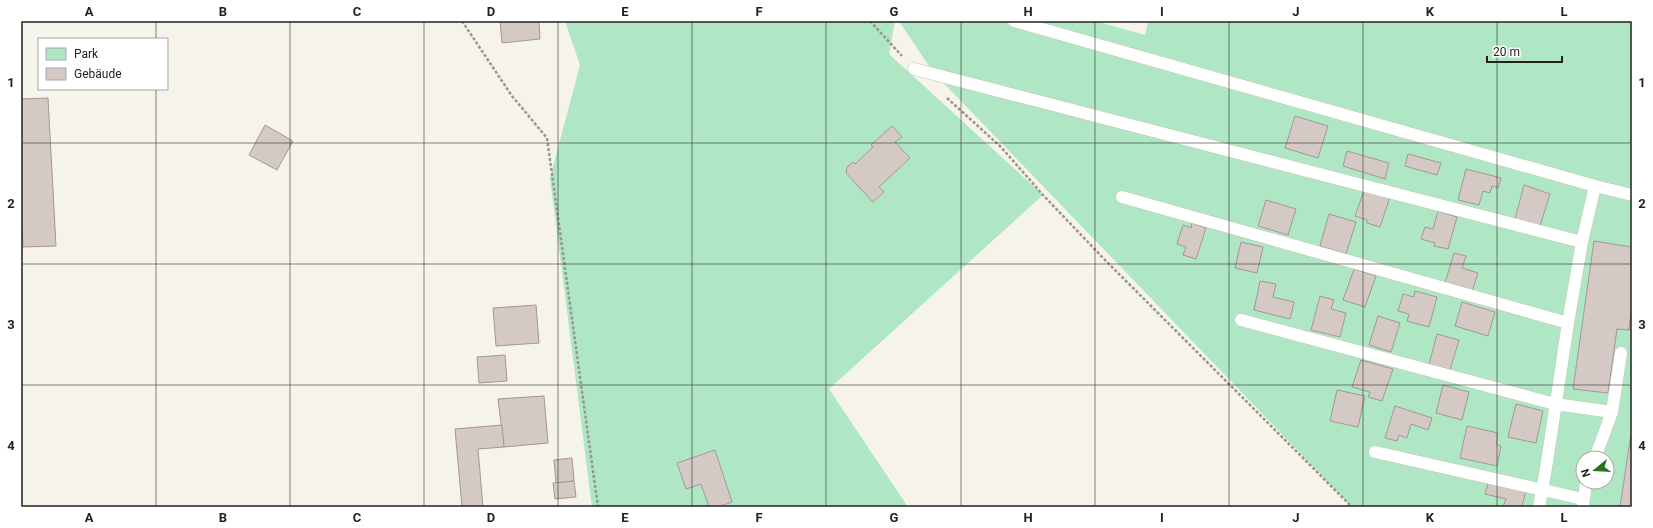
<svg xmlns="http://www.w3.org/2000/svg" width="1653" height="528" font-family="Roboto,sans-serif">
  <rect width="100%" height="100%" fill="#f6f4ea"/>
  <!-- green -->
  <g fill="#afe7c4" fill-rule="evenodd">
    <path d="M 565,21 L 895,21 L 889,54 L 1043,195 L 829,389 L 908,507 L 592,507 L 550,178 L 580,65 Z"/>
    <path d="M 899,21 L 1095,21 L 1145,35 L 1148,21 L 1632,21 L 1632,507 L 1352,507 L 933,72 ZM 1583,458 L 1607,458 L 1607,482 L 1583,482 Z"/>
  </g>
  <!-- building -->
  <g fill="#d5c9c6" stroke="#a29794">
    <path d="M 500,21 L 539,21 L 540,39 L 502,43 Z"/>
    <path d="M 48,98 L 56,246 L 23,247 L 21,217 L 21,99 Z"/>
    <path d="M 1295,116 L 1328,126 L 1318,158 L 1285,148 Z"/>
    <path d="M 265,125 L 293,141 L 277,170 L 249,155 Z"/>
    <path d="M 892,126 L 902,137 L 895,142 L 910,158 L 879,187 L 884,192 L 873,202 L 846,173 L 847,167 L 853,162 L 855,164 L 873,147 L 871,145 Z"/>
    <path d="M 1347,151 L 1389,163 L 1385,179 L 1343,166 Z"/>
    <path d="M 1408,154 L 1441,163 L 1437,175 L 1405,166 Z"/>
    <path d="M 1466,169 L 1501,178 L 1498,188 L 1492,186 L 1490,193 L 1483,191 L 1479,205 L 1458,200 Z"/>
    <path d="M 1524,185 L 1550,194 L 1540,226 L 1515,219 Z"/>
    <path d="M 1365,188 L 1390,197 L 1380,227 L 1367,223 L 1367,220 L 1355,216 Z"/>
    <path d="M 1266,200 L 1296,209 L 1288,235 L 1258,226 Z"/>
    <path d="M 1438,211 L 1457,217 L 1448,249 L 1434,246 L 1435,243 L 1421,239 L 1425,227 L 1433,229 Z"/>
    <path d="M 1329,214 L 1356,222 L 1346,254 L 1320,246 Z"/>
    <path d="M 1192,223 L 1206,228 L 1196,259 L 1183,255 L 1186,247 L 1177,244 L 1183,225 L 1191,228 Z"/>
    <path d="M 1594,241 L 1632,247 L 1632,304 L 1629,330 L 1617,329 L 1608,393 L 1573,389 Z"/>
    <path d="M 1241,242 L 1263,247 L 1257,273 L 1235,268 Z"/>
    <path d="M 1454,253 L 1466,256 L 1462,268 L 1478,273 L 1472,292 L 1445,283 Z"/>
    <path d="M 1354,269 L 1376,276 L 1365,307 L 1343,300 Z"/>
    <path d="M 1260,281 L 1276,284 L 1273,297 L 1294,302 L 1290,319 L 1254,310 Z"/>
    <path d="M 1415,291 L 1437,297 L 1429,327 L 1407,321 L 1409,314 L 1398,311 L 1403,294 L 1414,297 Z"/>
    <path d="M 1320,296 L 1334,300 L 1331,309 L 1346,313 L 1340,337 L 1311,330 Z"/>
    <path d="M 1462,302 L 1495,312 L 1488,336 L 1455,326 Z"/>
    <path d="M 1632,304 L 1632,330 L 1629,330 Z"/>
    <path d="M 536,305 L 539,343 L 496,346 L 493,308 Z"/>
    <path d="M 1378,316 L 1400,323 L 1391,352 L 1369,345 Z"/>
    <path d="M 1437,334 L 1459,340 L 1450,370 L 1429,364 Z"/>
    <path d="M 505,355 L 507,381 L 479,383 L 477,357 Z"/>
    <path d="M 1361,360 L 1393,369 L 1382,401 L 1368,397 L 1370,392 L 1352,387 Z"/>
    <path d="M 1443,385 L 1469,392 L 1462,420 L 1436,413 Z"/>
    <path d="M 1337,390 L 1365,396 L 1358,427 L 1330,421 Z"/>
    <path d="M 544,396 L 548,443 L 504,447 L 498,399 Z"/>
    <path d="M 1516,404 L 1543,411 L 1536,443 L 1508,437 Z"/>
    <path d="M 1395,406 L 1432,418 L 1428,430 L 1411,424 L 1407,438 L 1399,435 L 1397,441 L 1385,438 Z"/>
    <path d="M 502,425 L 504,447 L 478,449 L 483,507 L 462,507 L 455,429 Z"/>
    <path d="M 1467,426 L 1498,433 L 1496,444 L 1501,446 L 1497,466 L 1460,458 Z"/>
    <path d="M 1632,429 L 1632,507 L 1620,507 L 1629,447 Z"/>
    <path d="M 715,450 L 732,502 L 718,507 L 709,507 L 701,484 L 686,489 L 677,463 Z"/>
    <path d="M 572,458 L 574,481 L 556,483 L 554,460 Z"/>
    <path d="M 574,481 L 576,497 L 555,499 L 553,483 Z"/>
    <path d="M 1489,481 L 1526,490 L 1522,507 L 1503,507 L 1506,499 L 1485,494 Z"/>
  </g>
  <g fill="none" stroke-linecap="round" stroke-linejoin="round">
    <!-- lane casing -->
    <g stroke="#c7c5bb" stroke-width="13">
      <g id="lane">
        <path d="M 1014,21 L 1595,186 L 1632,195"/>
        <path d="M 914,69 L 1582,242"/>
        <path d="M 1122,197 L 1568,323"/>
        <path d="M 1241,320 L 1555,404 L 1612,412"/>
        <path d="M 1375,452 L 1583,499"/>
        <path d="M 1595,458 L 1612,412 L 1621,353"/>
        <path d="M 1583,506 L 1586,482"/>
        <path d="M 1539,507 L 1547,462 L 1568,323 L 1582,242 L 1595,186"/>
      </g>
    </g>
    <!-- path -->
    <g stroke="#97968e" stroke-width="2.5" stroke-dasharray="3 2" stroke-linecap="butt">
      <path d="M 462,21 L 512,96 L 547,138 L 598,507"/>
      <path d="M 870,21 L 902,56"/>
      <path d="M 947,98 L 1001,147 L 1043,195 L 1105,260 L 1352,507"/>
    </g>
    <!-- lane -->
    <use href="#lane" stroke="#fff" stroke-width="12"/>
  </g>
  <!-- grid -->
  <path fill="none" stroke="#23221e" stroke-width="1" stroke-opacity="0.55" d="M 156,21 L 156,39M 290,21 L 290,507M 424,21 L 424,507M 558,21 L 558,507M 692,21 L 692,507M 826,21 L 826,507M 961,21 L 961,507M 1095,21 L 1095,507M 1229,21 L 1229,507M 1363,21 L 1363,507M 1497,21 L 1497,507M 156,89 L 156,507M 21,143 L 1632,143M 21,264 L 1632,264M 21,385 L 1632,385"/>
  <!-- border -->
  <rect width="1653" height="528" fill="none" stroke="#ffffff" stroke-width="44"/>
  <!-- legend -->
  <rect x="38" y="38" width="130" height="52" fill="#ffffff" stroke="#a7a7a5"/>
  <rect x="46" y="48" width="20" height="12" fill="#afe7c4" stroke="#a7a7a5"/>
  <text x="74" y="58" font-size="12" fill="#23221e">Park</text>
  <rect x="46" y="68" width="20" height="12" fill="#d5c9c6" stroke="#a7a7a5"/>
  <text x="74" y="78" font-size="12" fill="#23221e">Gebäude</text>
  <!-- north arrow -->
  <g transform="translate(1595 470) rotate(252)"><circle r="19" fill="#ffffff" stroke="#a7a7a5"/>
  <path d="M0-3L7 15L0 10L-7 15Z" fill="#2a751b"/>
  <text y="-6" font-size="11" font-weight="bold" text-anchor="middle" fill="#23221e">N</text>
  </g>
  <!-- scale -->
  <path d="M1487 56v6h75v-6" fill="none" stroke="#23221e" stroke-width="2"/>
  <text x="1493" y="56" font-size="12" fill="#23221e" stroke="#ffffff" stroke-width="3" paint-order="stroke">20 m</text>
  <rect x="22" y="22" width="1609" height="484" fill="none" stroke="#23221e" stroke-width="1.5"/>
  <g font-size="13" text-anchor="middle" font-weight="bold" fill="#23221e">
    <text x="89" y="16">A</text>
    <text x="223" y="16">B</text>
    <text x="357" y="16">C</text>
    <text x="491" y="16">D</text>
    <text x="625" y="16">E</text>
    <text x="759" y="16">F</text>
    <text x="894" y="16">G</text>
    <text x="1028" y="16">H</text>
    <text x="1162" y="16">I</text>
    <text x="1296" y="16">J</text>
    <text x="1430" y="16">K</text>
    <text x="1564" y="16">L</text>
    <text x="11" y="87">1</text>
    <text x="1642" y="87">1</text>
    <text x="11" y="208">2</text>
    <text x="1642" y="208">2</text>
    <text x="11" y="329">3</text>
    <text x="1642" y="329">3</text>
    <text x="11" y="450">4</text>
    <text x="1642" y="450">4</text>
    <text x="89" y="522">A</text>
    <text x="223" y="522">B</text>
    <text x="357" y="522">C</text>
    <text x="491" y="522">D</text>
    <text x="625" y="522">E</text>
    <text x="759" y="522">F</text>
    <text x="894" y="522">G</text>
    <text x="1028" y="522">H</text>
    <text x="1162" y="522">I</text>
    <text x="1296" y="522">J</text>
    <text x="1430" y="522">K</text>
    <text x="1564" y="522">L</text>
  </g>
</svg>
